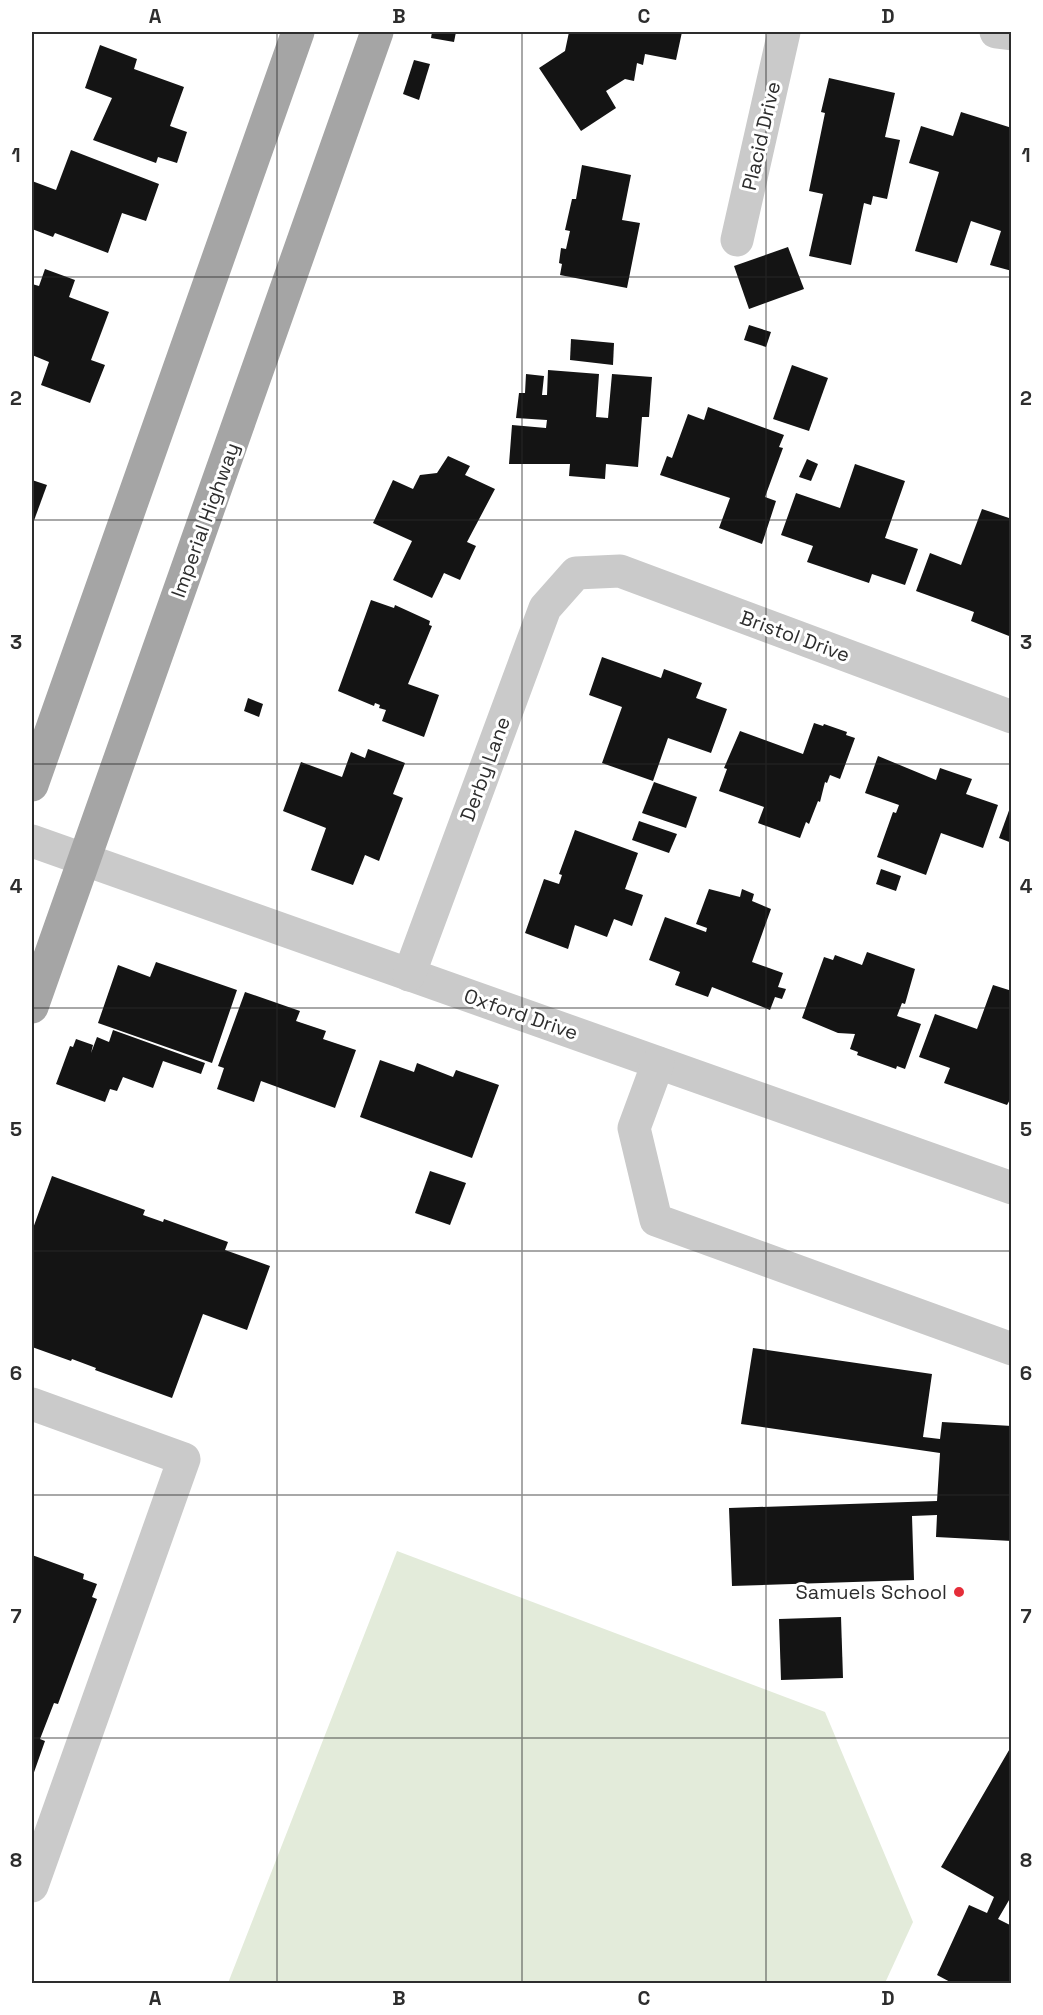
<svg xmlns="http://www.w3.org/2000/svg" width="1043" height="2015" font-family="'Space Grotesk',sans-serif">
  <rect width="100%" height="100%" fill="#fff"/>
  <!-- green -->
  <path fill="#e3ebda" d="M 397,1551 L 825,1712 L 913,1922 L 885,1983 L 228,1983 Z"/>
  <!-- building -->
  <g fill="#141414">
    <path d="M 432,32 L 456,32 L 454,42 L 431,38 Z"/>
    <path d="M 569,32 L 682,32 L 676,60 L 645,54 L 643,65 L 637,63 L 634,81 L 625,79 L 606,91 L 616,108 L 581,131 L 539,68 L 565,51 Z"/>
    <path d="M 100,45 L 137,59 L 134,69 L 184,87 L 170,126 L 187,132 L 177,163 L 158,157 L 156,163 L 93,140 L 112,98 L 85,88 Z"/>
    <path d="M 414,60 L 430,64 L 419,100 L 403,94 Z"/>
    <path d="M 829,78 L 895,93 L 885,137 L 900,140 L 887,199 L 873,196 L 871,205 L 864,203 L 851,265 L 809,256 L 823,194 L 809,191 L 825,113 L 821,112 Z"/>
    <path d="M 961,112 L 1012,128 L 1012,271 L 990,265 L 1001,231 L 971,221 L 957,263 L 915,251 L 939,172 L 909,163 L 921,126 L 953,136 Z"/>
    <path d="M 71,150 L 159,184 L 146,221 L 122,213 L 108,253 L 55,233 L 53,237 L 32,229 L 32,181 L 56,190 Z"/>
    <path d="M 582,165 L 631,175 L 622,220 L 640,223 L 627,288 L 560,275 L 562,264 L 559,263 L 561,248 L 566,249 L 570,231 L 565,230 L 572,199 L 576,199 Z"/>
    <path d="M 788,247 L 804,289 L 749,309 L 734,266 Z"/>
    <path d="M 45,269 L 75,280 L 69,297 L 109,312 L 91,360 L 105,365 L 90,403 L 41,385 L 49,362 L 32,355 L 32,284 L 39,286 Z"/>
    <path d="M 749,325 L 771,332 L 766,347 L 744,340 Z"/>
    <path d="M 571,339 L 614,343 L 613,365 L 570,360 Z"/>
    <path d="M 792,365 L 828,378 L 809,431 L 773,419 Z"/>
    <path d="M 548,370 L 599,374 L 596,417 L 608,418 L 612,374 L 652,377 L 649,417 L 642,417 L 638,467 L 606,464 L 605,479 L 569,476 L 570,464 L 509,464 L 512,425 L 546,428 L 547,420 L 516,418 L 519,393 L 525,393 L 526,374 L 544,376 L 542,395 L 547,395 Z"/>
    <path d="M 708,407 L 784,435 L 779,447 L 783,448 L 765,497 L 776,501 L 762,544 L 719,528 L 730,498 L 660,475 L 667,456 L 672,458 L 688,414 L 704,420 Z"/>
    <path d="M 448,456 L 470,466 L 465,475 L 495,489 L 467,542 L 476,546 L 460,580 L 444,573 L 432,598 L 393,580 L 412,541 L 373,523 L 393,480 L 413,489 L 420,475 L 437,473 Z"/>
    <path d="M 807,459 L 818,464 L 811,481 L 799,477 Z"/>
    <path d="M 855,464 L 905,481 L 885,538 L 918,549 L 905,585 L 872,574 L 869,583 L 807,562 L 813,546 L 781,535 L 796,493 L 840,508 Z"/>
    <path d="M 32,480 L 47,485 L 32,526 Z"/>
    <path d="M 982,509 L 1012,519 L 1009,636 L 971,621 L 974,612 L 916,591 L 930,553 L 961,565 Z"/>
    <path d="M 371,600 L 394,608 L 395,605 L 430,621 L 429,625 L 432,626 L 408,684 L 439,695 L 424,737 L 382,721 L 386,710 L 379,708 L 380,705 L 375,703 L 374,706 L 338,691 Z"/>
    <path d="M 602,657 L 661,678 L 664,669 L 702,683 L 696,698 L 727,709 L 711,753 L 668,738 L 653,781 L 602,763 L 622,707 L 589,695 Z"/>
    <path d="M 248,698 L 263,704 L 259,717 L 244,711 Z"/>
    <path d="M 814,723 L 823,726 L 824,724 L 847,732 L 846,735 L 855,738 L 840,779 L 830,775 L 827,783 L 825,782 L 820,802 L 818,801 L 809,824 L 806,822 L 800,838 L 758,823 L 764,807 L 719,791 L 727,769 L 724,768 L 740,731 L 803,754 Z"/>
    <path d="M 368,749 L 405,763 L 393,794 L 403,798 L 379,861 L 365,855 L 353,885 L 311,870 L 326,828 L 283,811 L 301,762 L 342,777 L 351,752 L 365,758 Z"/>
    <path d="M 878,756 L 936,780 L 940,768 L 972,779 L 966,794 L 998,805 L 983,848 L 941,833 L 926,875 L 877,857 L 893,812 L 896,813 L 899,805 L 865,793 Z"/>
    <path d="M 654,782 L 697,797 L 686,828 L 642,813 Z"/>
    <path d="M 1011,805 L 1012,805 L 1012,843 L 999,838 Z"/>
    <path d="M 639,821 L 677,834 L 669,853 L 632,840 Z"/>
    <path d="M 575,830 L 638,853 L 625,889 L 643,895 L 632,926 L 614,919 L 607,937 L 575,925 L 568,949 L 525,933 L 544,879 L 559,884 L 562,875 L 559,874 Z"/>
    <path d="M 881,869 L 901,876 L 896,891 L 876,884 Z"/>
    <path d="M 709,889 L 740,897 L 742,889 L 754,894 L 752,901 L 771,909 L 752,962 L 783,973 L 778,987 L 786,989 L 782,999 L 775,997 L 770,1010 L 712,987 L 708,997 L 675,985 L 680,972 L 649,960 L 665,917 L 706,932 L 707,928 L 696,924 Z"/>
    <path d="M 867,952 L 915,969 L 905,1004 L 902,1003 L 897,1016 L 921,1024 L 905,1069 L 897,1066 L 896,1069 L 857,1055 L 858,1052 L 850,1049 L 855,1034 L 838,1033 L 802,1018 L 824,957 L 833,960 L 835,955 L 862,965 Z"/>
    <path d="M 156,962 L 237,990 L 212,1063 L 98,1023 L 118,965 L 150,977 Z"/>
    <path d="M 993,985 L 1012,991 L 1012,1096 L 1007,1105 L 944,1083 L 950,1068 L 919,1057 L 935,1014 L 977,1029 Z"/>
    <path d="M 245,992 L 300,1011 L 296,1021 L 326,1031 L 323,1039 L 356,1050 L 335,1108 L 261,1081 L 254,1102 L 217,1089 L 224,1068 L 218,1066 Z"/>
    <path d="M 113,1030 L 205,1063 L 201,1074 L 163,1061 L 153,1088 L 123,1077 L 117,1091 L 110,1089 L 105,1102 L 56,1084 L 70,1046 L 73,1047 L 76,1039 L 93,1045 L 91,1053 L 97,1037 L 109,1042 Z"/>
    <path d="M 380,1060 L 414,1072 L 417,1063 L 453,1077 L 456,1070 L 499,1085 L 472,1158 L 360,1117 Z"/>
    <path d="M 430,1171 L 466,1183 L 450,1225 L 415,1213 Z"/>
    <path d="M 52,1176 L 145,1210 L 143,1215 L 163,1222 L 164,1219 L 228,1242 L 225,1250 L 270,1266 L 247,1330 L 203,1314 L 172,1398 L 95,1370 L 96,1368 L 72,1359 L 71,1361 L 32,1347 L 32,1231 Z"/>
    <path d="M 753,1348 L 932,1374 L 923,1437 L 940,1439 L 942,1422 L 1012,1426 L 1012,1541 L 936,1537 L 937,1515 L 912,1516 L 914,1580 L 732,1586 L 729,1508 L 937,1501 L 940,1453 L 741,1424 Z"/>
    <path d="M 32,1555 L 84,1574 L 83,1579 L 97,1584 L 92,1597 L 97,1599 L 58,1704 L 54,1703 L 40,1739 L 45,1741 L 32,1778 Z"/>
    <path d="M 841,1617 L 843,1678 L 781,1680 L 779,1619 Z"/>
    <path d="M 1012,1745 L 1012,1895 L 998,1919 L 1012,1926 L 1012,1984 L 954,1984 L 937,1975 L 969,1905 L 987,1913 L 994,1897 L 941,1867 Z"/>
  </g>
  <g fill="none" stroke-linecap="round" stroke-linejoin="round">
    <!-- minor -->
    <g stroke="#cacaca" stroke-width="33">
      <path d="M 996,32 L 1012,34"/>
      <path d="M 737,240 L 784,32"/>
      <path d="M 32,841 L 1012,1188"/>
      <path d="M 409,975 L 545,608 L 576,573 L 620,571 L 1012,717"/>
      <path d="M 658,1063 L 634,1128 L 656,1220 L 1012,1349"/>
      <path d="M 32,1404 L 184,1459 L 32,1886"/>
    </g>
    <!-- major -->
    <g stroke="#a5a5a5" stroke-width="33">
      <path d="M 32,785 L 298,32"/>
      <path d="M 32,1007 L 377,32"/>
    </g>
  </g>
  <!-- grid -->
  <path fill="none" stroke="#2d2d2d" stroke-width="1.5" stroke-opacity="0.55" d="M 277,32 L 277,1984M 522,32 L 522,1984M 766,32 L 766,1984M 32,277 L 1012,277M 32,520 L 1012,520M 32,764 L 1012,764M 32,1008 L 1012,1008M 32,1251 L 1012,1251M 32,1495 L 1012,1495M 32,1738 L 1012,1738"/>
  <!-- markers -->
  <circle fill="#e52d39" stroke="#fff" stroke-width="2" cx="959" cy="1592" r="6"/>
  <g text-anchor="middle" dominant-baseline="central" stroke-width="6" stroke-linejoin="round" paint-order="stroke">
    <!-- street labels -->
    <g font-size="20" fill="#2d2d2d" stroke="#fff">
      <text transform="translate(761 136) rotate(-77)">Placid Drive</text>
      <text transform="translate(205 520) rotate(-70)">Imperial Highway</text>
      <text transform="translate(795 636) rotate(20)">Bristol Drive</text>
      <text transform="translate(485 769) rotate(-70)">Derby Lane</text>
      <text transform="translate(521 1014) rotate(19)">Oxford Drive</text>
    </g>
    <!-- poi labels -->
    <g font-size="20" fill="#2d2d2d" stroke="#fff" text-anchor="end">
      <text x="947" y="1592">Samuels School</text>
    </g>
  </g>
  <!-- border -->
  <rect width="1043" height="2015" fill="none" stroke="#ffffff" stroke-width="66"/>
  <rect x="33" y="33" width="977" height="1949" fill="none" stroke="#2d2d2d" stroke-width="2"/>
  <g font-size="20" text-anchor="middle" font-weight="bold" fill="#2d2d2d">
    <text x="155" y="23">A</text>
    <text x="399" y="23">B</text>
    <text x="644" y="23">C</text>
    <text x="888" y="23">D</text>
    <text x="16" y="162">1</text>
    <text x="1026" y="162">1</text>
    <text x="16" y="405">2</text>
    <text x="1026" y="405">2</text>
    <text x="16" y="649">3</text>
    <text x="1026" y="649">3</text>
    <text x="16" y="893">4</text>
    <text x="1026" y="893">4</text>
    <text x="16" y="1136">5</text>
    <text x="1026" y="1136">5</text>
    <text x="16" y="1380">6</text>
    <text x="1026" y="1380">6</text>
    <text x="16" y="1623">7</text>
    <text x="1026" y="1623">7</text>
    <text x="16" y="1867">8</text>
    <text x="1026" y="1867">8</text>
    <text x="155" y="2005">A</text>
    <text x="399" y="2005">B</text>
    <text x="644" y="2005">C</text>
    <text x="888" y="2005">D</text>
  </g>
</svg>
